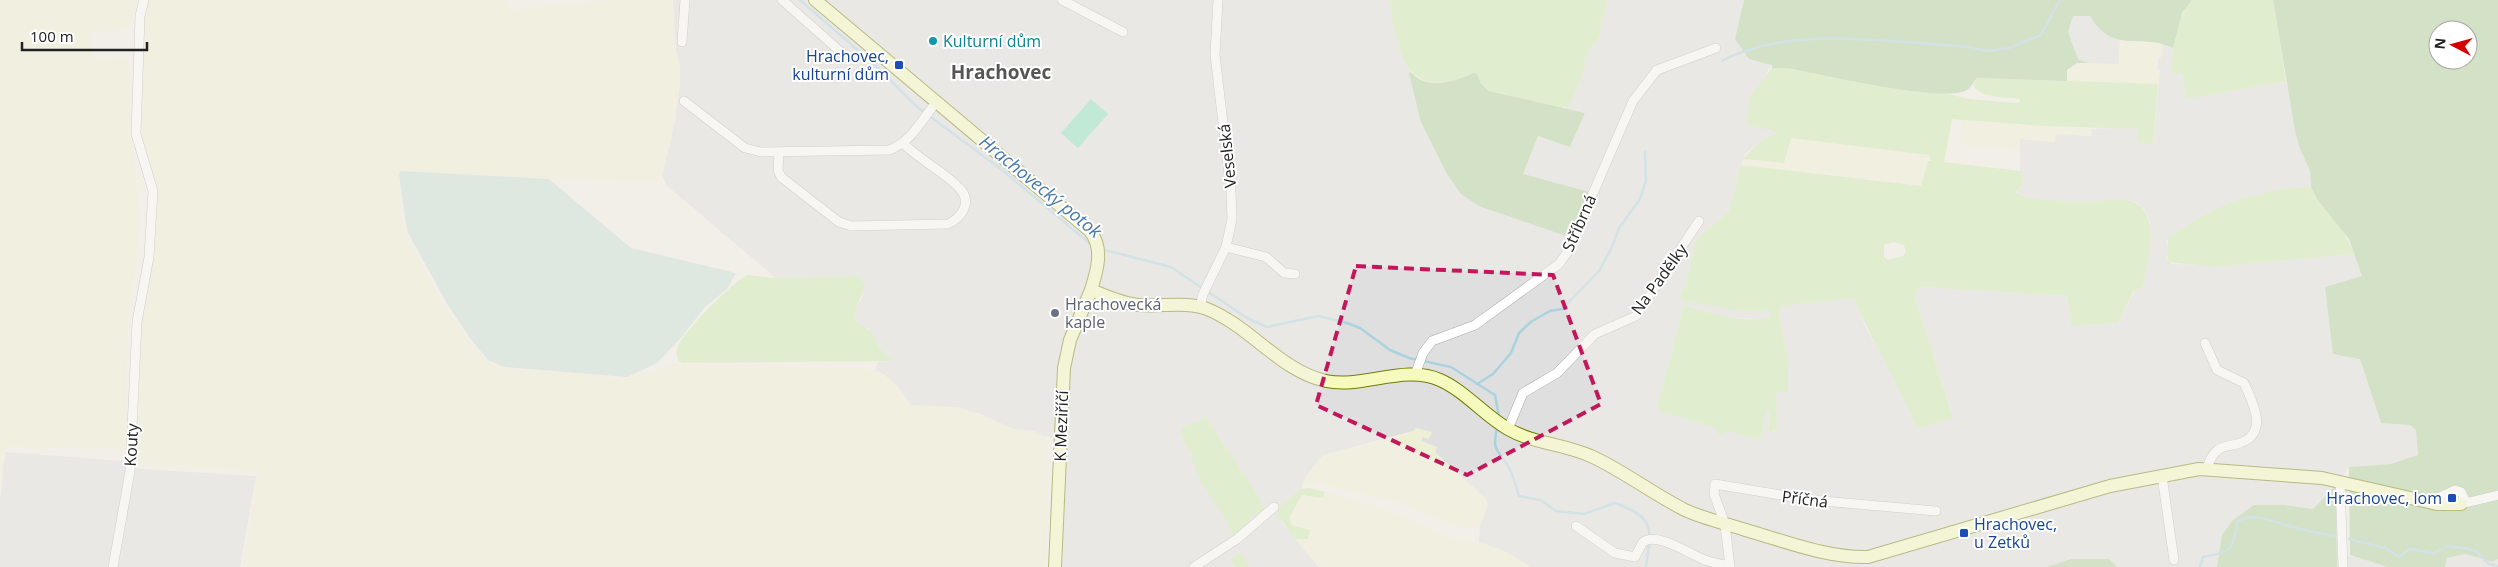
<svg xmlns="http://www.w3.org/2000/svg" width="2498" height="567" font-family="'Open Sans',sans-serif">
  <rect width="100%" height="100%" fill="#f2efe9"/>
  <!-- residential -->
  <g fill="#e0dfdf">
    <path d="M 673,0 L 1389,0 L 1400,46 L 1411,72 L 1409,73 L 1523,174 L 1538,136 L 1570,147 L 1585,113 L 1561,108 L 1565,108 L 1576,90 L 1581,80 L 1589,50 L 1599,38 L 1607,0 L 1744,0 L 1735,39 L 1772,65 L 1767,72 L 1758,127 L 1779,131 L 1759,142 L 1745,154 L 1729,211 L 1696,240 L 1687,279 L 1680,298 L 1739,310 L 1770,310 L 1770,317 L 1756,319 L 1725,317 L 1684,305 L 1656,410 L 1726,431 L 1766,410 L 1770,410 L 1768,432 L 1777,429 L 1776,391 L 1788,392 L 1788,361 L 1779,314 L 1781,306 L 1854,297 L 1866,328 L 1892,375 L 1917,429 L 1953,417 L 1915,297 L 1915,292 L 1921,287 L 2067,296 L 2071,326 L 2118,323 L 2134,292 L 2143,287 L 2149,248 L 2150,221 L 2145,210 L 2136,202 L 2126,200 L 2076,202 L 2035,199 L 2019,195 L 2016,189 L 2023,182 L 2020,171 L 2020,139 L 2055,142 L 2055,134 L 2091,136 L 2092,129 L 2120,128 L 2137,129 L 2153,144 L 2160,71 L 2157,70 L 2158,59 L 2161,57 L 2163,43 L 2173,48 L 2171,73 L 2182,73 L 2186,99 L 2286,82 L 2300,149 L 2310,171 L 2311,187 L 2277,189 L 2215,209 L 2204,218 L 2178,231 L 2166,241 L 2169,251 L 2167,258 L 2171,264 L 2205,265 L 2217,267 L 2355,254 L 2362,276 L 2325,287 L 2328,311 L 2360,359 L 2381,423 L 2410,425 L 2416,430 L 2418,455 L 2391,464 L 2349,467 L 2336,485 L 2313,509 L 2285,505 L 2232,521 L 2222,535 L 2217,567 L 2117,567 L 2108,559 L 2071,559 L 2047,567 L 1531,567 L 1506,552 L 1479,542 L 1480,526 L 1488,505 L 1486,499 L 1434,452 L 1437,448 L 1421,441 L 1422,437 L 1413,431 L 1323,455 L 1309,472 L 1300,489 L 1276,510 L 1283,524 L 1319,567 L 1250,567 L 1241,553 L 1230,559 L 1235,567 L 1062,567 L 1067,440 L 1043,436 L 1034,431 L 1014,429 L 978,413 L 911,405 L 898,387 L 880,372 L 875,371 L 878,362 L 892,361 L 879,347 L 868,328 L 861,326 L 856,322 L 855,311 L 863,296 L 859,276 L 776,278 L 667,186 L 662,175 L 676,117 L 676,52 Z"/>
    <path d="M 2090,15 L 2120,41 L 2119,64 L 2088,63 L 2078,59 L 2068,32 L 2073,16 Z"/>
    <path d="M 5,452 L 124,461 L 126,468 L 256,476 L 240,567 L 0,567 L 0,500 Z"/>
    <path d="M 2337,554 L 2361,558 L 2388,567 L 2337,567 Z"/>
    <path d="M 2465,554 L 2493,562 L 2498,559 L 2498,567 L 2445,567 L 2447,558 Z"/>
  </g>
  <!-- farmland -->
  <g fill="#eef0d5">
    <path d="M 0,0 L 138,0 L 130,25 L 124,30 L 90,33 L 94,61 L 123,57 L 128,61 L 130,69 L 131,132 L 139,211 L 138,246 L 127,326 L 125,449 L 6,446 L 0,488 Z"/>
    <path d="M 146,0 L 505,0 L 509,8 L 515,10 L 607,0 L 673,0 L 674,39 L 680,66 L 680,86 L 671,141 L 662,175 L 658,179 L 652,182 L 590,181 L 399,171 L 402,218 L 408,240 L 441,301 L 478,354 L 505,369 L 580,373 L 622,380 L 676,364 L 857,368 L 875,371 L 885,375 L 898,387 L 911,405 L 959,407 L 1014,429 L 1039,433 L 1047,441 L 1049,452 L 1045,567 L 243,567 L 258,471 L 151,466 L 141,459 L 139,453 L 141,322 L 153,248 L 153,195 L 140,129 L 140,43 Z"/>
    <path d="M 2120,41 L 2163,43 L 2161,57 L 2158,59 L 2157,69 L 2160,71 L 2158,84 L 2067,81 L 2067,70 L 2077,63 L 2119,64 Z"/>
    <path d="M 1963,119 L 2045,126 L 2092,129 L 2091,136 L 2056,134 L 2055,142 L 2020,139 L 2020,151 L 1959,144 Z"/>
    <path d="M 1791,138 L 1929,155 L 1928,158 L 1923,158 L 1923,161 L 1928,161 L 1922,186 L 1741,165 L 1743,159 L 1784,163 Z"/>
    <path d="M 1416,428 L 1432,432 L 1429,439 L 1422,437 L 1421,441 L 1437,447 L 1435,452 L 1486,499 L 1488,505 L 1479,527 L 1470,529 L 1460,527 L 1399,503 L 1337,487 L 1303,482 L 1323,455 L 1404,435 L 1413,431 Z"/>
    <path d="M 1325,492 L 1379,507 L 1463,543 L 1477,542 L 1485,544 L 1506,552 L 1531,567 L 1319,567 L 1295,539 L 1307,539 L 1291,525 L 1290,516 L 1302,495 L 1323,498 Z"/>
  </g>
  <!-- grass -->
  <g fill="#cdebb0" fill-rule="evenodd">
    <path d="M 1389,0 L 1607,0 L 1599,38 L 1589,50 L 1581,80 L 1569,105 L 1561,108 L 1489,91 L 1473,73 C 1407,105 1398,53 1389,0 Z"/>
    <path d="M 2192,0 L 2273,0 L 2286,82 L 2186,99 L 2182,73 L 2171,73 C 2173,47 2174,20 2192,0 Z"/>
    <path d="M 1772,68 L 1786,68 L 1927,93 L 1943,93 L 1970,99 L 2016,103 L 2020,102 L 2020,99 C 2007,97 1980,99 1973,85 L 1978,78 L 2158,84 L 2153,144 L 2138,142 L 2137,129 L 2045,126 L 1952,119 L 1944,162 L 2020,171 L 2024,181 L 2016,192 C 2024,199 2038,199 2049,200 C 2066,201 2082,202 2099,201 C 2108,201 2117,198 2126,200 C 2164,206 2148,261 2143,287 L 2133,292 L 2118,323 L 2071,326 L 2067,296 L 1921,287 L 1915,292 L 1915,297 L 1953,418 L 1917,429 C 1898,384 1872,342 1854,298 L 1781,306 L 1779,314 L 1788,361 L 1788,392 L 1776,392 L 1777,429 L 1768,432 L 1770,410 L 1766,410 L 1761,440 L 1727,431 L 1725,435 L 1718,434 L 1715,428 L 1656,410 L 1684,305 C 1710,313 1743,324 1770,317 L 1770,310 C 1742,315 1712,304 1684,301 L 1680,298 L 1687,279 L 1696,240 L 1729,211 L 1741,165 L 1921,186 L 1928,161 L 1931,161 L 1929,155 L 1791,138 L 1784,163 L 1743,159 L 1759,142 L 1778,132 L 1747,125 L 1749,98 ZM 1893,242 L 1904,245 L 1906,252 L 1903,256 L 1888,260 L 1884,257 L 1884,245 Z"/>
    <path d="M 2311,187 L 2317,199 L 2341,227 L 2355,254 L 2217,267 L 2168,262 L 2168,237 L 2215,209 L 2239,200 L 2277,189 Z"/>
    <path d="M 747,275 L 776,278 L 859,276 L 865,286 L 855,311 L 856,322 L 872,332 L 879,347 L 893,361 L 682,363 L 678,360 C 676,354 676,348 680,342 C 689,327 732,283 747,275 Z"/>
    <path d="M 1206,418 L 1257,494 L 1263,508 L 1258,515 L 1252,515 L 1247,524 L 1233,536 L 1227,521 L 1201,482 L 1191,457 L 1193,454 L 1189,451 L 1180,433 L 1183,427 Z"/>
    <path d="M 1309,488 L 1325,492 L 1323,498 L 1302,495 L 1290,516 L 1291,525 L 1310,530 L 1308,539 L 1295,539 L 1275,511 L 1300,489 Z"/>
    <path d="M 1241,552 L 1250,567 L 1235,567 L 1230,559 Z"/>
  </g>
  <!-- forest -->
  <g fill="#add19e" fill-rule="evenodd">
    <path d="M 1744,0 L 2192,0 L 2182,13 L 2173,48 C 2141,32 2114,56 2090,16 L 2073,16 L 2068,32 L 2078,59 L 2088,63 L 2077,63 L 2067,70 L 2067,81 L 1978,78 C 1972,82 1972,88 1965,91 C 1936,102 1822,74 1786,68 L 1772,68 L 1772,65 L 1749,59 L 1735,39 Z"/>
    <path d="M 2273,0 L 2498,0 L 2498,559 L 2493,562 L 2465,554 L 2447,558 L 2445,567 L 2388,567 L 2350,555 L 2349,467 L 2391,464 L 2418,455 L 2416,430 L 2410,425 L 2381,423 L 2360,359 L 2333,354 L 2325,287 L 2362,276 L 2349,239 L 2317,199 L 2311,187 L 2310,171 L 2300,149 L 2295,131 ZM 2438,30 L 2468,30 L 2468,60 L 2438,60 Z"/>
    <path d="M 1411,72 C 1427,91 1454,82 1473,73 L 1477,74 L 1481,83 L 1489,91 L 1585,113 L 1570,147 L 1538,136 L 1523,174 L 1589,192 L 1569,237 L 1479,206 L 1461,194 L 1447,174 L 1421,122 L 1409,73 Z"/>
    <path d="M 2336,485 L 2337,567 L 2217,567 L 2222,535 L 2232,521 L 2254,505 L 2285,505 L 2313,509 Z"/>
    <path d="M 2071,559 L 2109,559 L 2117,567 L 2047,567 Z"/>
  </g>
  <!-- wetland -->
  <path fill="#c6e0d4" d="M 401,171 L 549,179 L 631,248 L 736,273 L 727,289 L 705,307 L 680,339 L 657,363 L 627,377 L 504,367 L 488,360 L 469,337 L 449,307 L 407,231 L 399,174 Z"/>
  <!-- pitch -->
  <path fill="#88e0be" d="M 1091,99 L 1108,114 L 1078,148 L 1061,133 Z"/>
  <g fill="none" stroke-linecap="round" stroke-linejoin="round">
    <!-- stream -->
    <g stroke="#aad3df" stroke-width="2.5">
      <path d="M 800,0 L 876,66 L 917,107 L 1001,169 L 1094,247"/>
      <path d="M 1722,61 C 1786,25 1896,42 1968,47 L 1987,51 L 2009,48 L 2041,35 L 2060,0"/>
      <path d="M 1101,249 L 1171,267 L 1202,288"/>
      <path d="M 1207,291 L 1247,318 L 1267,327 L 1318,316 L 1347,323 L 1360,328 L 1390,350 L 1409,358 L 1451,367 L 1495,395 L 1499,417"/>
      <path d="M 1477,384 L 1493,374 L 1511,353 L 1519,333 L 1532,321 L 1550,311 L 1562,309 L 1599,271 L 1612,247 L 1619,228 L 1640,199 L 1646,181 L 1645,152"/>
      <path d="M 1497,428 C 1491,453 1500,450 1510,470 C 1514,478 1516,487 1519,496 L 1541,500 L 1556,511 L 1584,514 L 1615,503 C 1656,518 1651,528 1646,567"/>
      <path d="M 2349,539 L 2385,548 L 2399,557 L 2410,549 L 2433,553 L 2447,546 L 2469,549 L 2476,551 L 2489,564 L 2498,566"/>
      <path d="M 2200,567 L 2203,557 C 2234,551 2231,551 2238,521 C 2259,511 2279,525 2300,529 C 2311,532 2323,534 2335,536"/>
    </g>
    <!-- street casing -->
    <g stroke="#a9a9a9" stroke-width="10">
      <g id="street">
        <path d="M 782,0 L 842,53"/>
        <path d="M 1062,0 L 1123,32"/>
        <path d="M 682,42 L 685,0"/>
        <path d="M 684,101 L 745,148 L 761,152 L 889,150 C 911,143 923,118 937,101"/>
        <path d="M 779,152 L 778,170 L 781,177 L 839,222 L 851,226 L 948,224 C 961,218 972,203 961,190 C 948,174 919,160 903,143"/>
        <path d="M 1226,247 L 1266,257 L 1284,273 L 1295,274"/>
        <path d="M 1200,307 L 1203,294 L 1226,247 L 1232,219 L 1231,191 L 1215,55 L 1218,0"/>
        <path d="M 2205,343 L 2217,370 L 2244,383 C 2253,403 2269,433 2240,443 C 2233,446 2223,445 2218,450 C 2211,454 2209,463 2206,470"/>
        <path d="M 1415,375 L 1423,353 L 1432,341 L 1475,325 L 1559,264 L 1568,251 L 1633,101 L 1657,70 L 1716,48"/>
        <path d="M 1508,429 L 1523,393 L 1557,373 L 1595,334 L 1636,316 L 1699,221"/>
        <path d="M 2162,476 L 2174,560"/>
        <path d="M 2340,482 L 2343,567"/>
        <path d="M 2429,502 L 2455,490 L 2461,492 L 2464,498 L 2461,504 L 2498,495"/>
        <path d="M 1576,526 L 1615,553 L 1635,557 L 1643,542 C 1657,531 1691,555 1705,560 C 1713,563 1721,564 1729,566"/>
        <path d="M 113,567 L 130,471 L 137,322 L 149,257 L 153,191 L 136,134 L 140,16 L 144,0"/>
        <path d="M 1194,567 L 1237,539 L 1274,507"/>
        <path d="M 1730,567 L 1725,524 L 1714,494 L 1715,484 L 1811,500 L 1936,511"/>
      </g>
    </g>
    <!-- secondary casing -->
    <g stroke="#707d05" stroke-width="14">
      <g id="secondary">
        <path d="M 815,0 L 1090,231 C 1104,248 1097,271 1091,290 C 1106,296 1123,304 1139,305 C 1161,307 1187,301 1207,309 C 1250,326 1280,371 1326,381 C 1362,389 1404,364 1440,380 C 1465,391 1484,415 1508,429 C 1534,444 1566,444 1593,457 C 1625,472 1653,494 1685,510 C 1704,519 1728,524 1749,531 C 1787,542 1828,558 1868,557 L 2110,486 L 2199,469 L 2322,478 L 2437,504 L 2461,504"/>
        <path d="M 1055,567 L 1064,368 L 1070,340 L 1091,290"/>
      </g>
    </g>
    <!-- street -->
    <use href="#street" stroke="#fff" stroke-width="9"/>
    <!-- secondary -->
    <use href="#secondary" stroke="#f7fabf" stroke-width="12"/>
  </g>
  <!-- marked area -->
  <path d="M0 0H2498V567H0ZM 1356,266 L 1553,275 L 1601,404 L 1467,475 L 1316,405 Z" fill="#f2efe9" fill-opacity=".55" fill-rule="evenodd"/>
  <path fill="none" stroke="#c2185b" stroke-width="4" stroke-dasharray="10 6" stroke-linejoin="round" d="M 1356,266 L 1553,275 L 1601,404 L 1467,475 L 1316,405 Z"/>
  <!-- markers -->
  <circle fill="#0f9aa8" stroke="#fff" stroke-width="2" cx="933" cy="41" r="5"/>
  <g fill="#1a4fb4" stroke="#fff" stroke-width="2">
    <rect x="894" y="60" width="10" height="10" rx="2.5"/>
    <rect x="2447" y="493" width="10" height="10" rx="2.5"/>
    <rect x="1959" y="528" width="10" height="10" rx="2.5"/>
  </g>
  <circle fill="#6b7280" stroke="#fff" stroke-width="2" cx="1055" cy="313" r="5"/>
  <g text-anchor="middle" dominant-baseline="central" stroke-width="4" stroke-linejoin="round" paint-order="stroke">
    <!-- culture labels -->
    <g font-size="16" fill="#0d838f" stroke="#fff" text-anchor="start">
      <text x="943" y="41">Kulturní dům</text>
    </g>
    <!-- transit labels -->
    <g font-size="16" fill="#164399" stroke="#fff" text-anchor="end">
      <text x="889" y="56">Hrachovec,<tspan x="889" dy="18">kulturní dům</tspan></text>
      <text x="2442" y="498">Hrachovec, lom</text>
      <text x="1974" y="524" text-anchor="start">Hrachovec,<tspan x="1974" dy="18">u Zetků</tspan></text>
    </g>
    <!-- street labels -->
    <g font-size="16" fill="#222" stroke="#fff">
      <text transform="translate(1227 156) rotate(-96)">Veselská</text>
      <text transform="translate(1579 223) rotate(-66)">Stříbrná</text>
      <text transform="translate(1659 279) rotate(-54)">Na Padělky</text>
      <text transform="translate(1061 426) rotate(-88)">K Meziříčí</text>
      <text transform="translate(131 445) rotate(-87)">Kouty</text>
      <text transform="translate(1805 499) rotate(7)">Příčná</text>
    </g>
    <!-- worship labels -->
    <g font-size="16" fill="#5b616d" stroke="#fff" text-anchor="start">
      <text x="1065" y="304">Hrachovecká<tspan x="1065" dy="18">kaple</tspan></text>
    </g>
    <!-- water labels -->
    <g font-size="18" font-style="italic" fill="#4a7aab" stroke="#fff">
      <text transform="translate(1041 186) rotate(39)">Hrachovecký potok</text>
    </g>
    <!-- quarter labels -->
    <g font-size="19" font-weight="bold" fill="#555" stroke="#fff">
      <text x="1001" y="72">Hrachovec</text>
    </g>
  </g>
  <!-- north arrow -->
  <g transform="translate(2453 45) rotate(276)"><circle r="24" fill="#ffffff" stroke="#a7a7a7"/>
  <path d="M0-4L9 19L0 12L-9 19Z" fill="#d40000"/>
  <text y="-8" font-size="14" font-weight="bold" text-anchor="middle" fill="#222222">N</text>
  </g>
  <!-- scale -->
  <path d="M22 42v8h125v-8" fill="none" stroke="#222222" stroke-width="2.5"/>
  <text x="30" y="42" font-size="15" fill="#222222" stroke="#ffffff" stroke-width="4" paint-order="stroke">100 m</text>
</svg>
